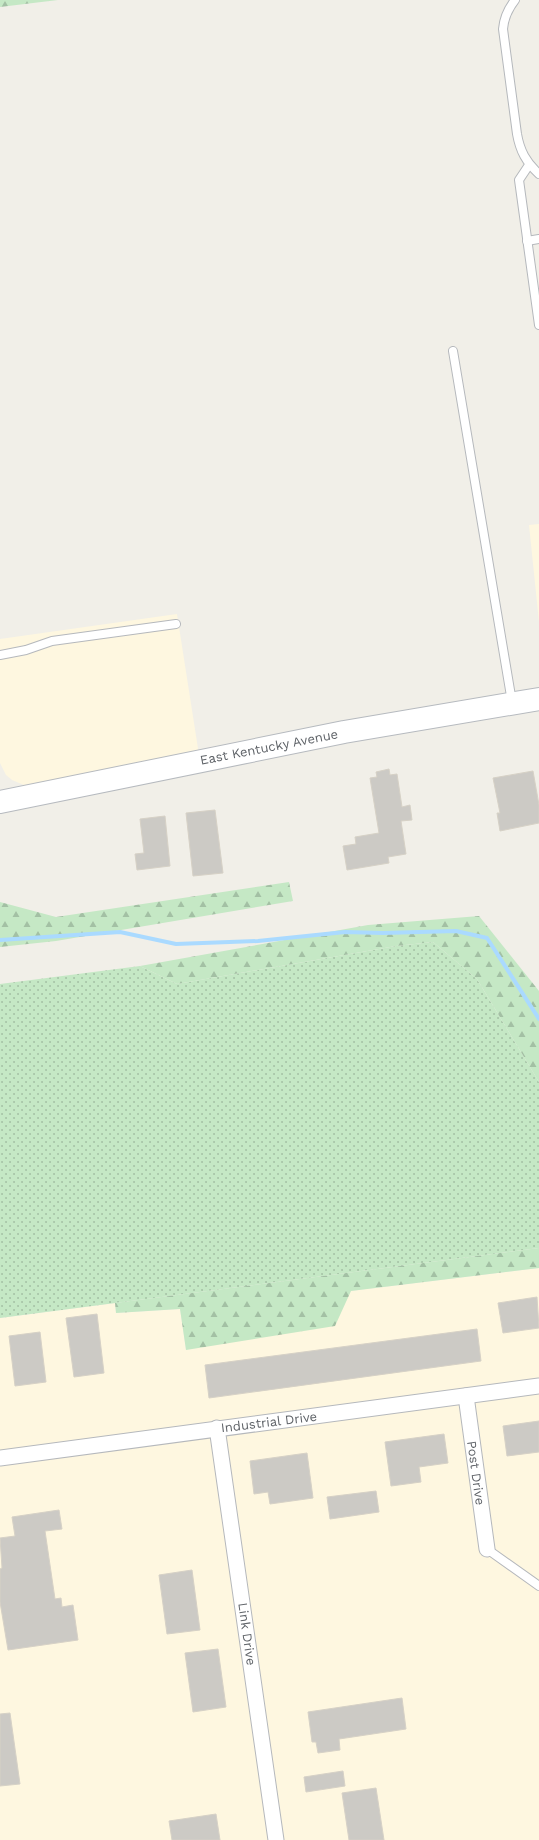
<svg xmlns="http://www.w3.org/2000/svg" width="539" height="1840" font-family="'Work Sans',sans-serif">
  <defs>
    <pattern id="grass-dots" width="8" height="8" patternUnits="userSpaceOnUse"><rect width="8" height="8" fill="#c5e8c5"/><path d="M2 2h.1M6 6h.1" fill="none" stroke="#a3c0a4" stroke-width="1.8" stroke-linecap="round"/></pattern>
    <pattern id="forest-firs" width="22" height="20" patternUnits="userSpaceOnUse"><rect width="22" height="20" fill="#c5e8c5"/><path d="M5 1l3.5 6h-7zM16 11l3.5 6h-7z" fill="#a3c0a4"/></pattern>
  </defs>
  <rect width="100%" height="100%" fill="#f1efe8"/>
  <!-- commercial -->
  <g fill="#fef7e0">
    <path d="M 539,524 L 539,622 L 529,525 Z"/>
    <path d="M 177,614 L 199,755 L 35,785 L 24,785 L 12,780 L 6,775 L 0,763 L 0,639 Z"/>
    <path d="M 539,1268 L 539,1840 L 0,1840 L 0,1318 L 115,1303 L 116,1313 L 180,1309 L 186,1350 L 350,1291 Z"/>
  </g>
  <!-- grass -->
  <path fill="url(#grass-dots)" d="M 433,942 L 477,979 L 539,1082 L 539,1248 L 0,1318 L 0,984 L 140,966 L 177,984 L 396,946 Z"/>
  <!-- forest -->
  <g fill="url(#forest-firs)">
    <path d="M 0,0 L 58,0 L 0,7 Z"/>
    <path d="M 289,882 L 293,901 L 56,941 L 0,947 L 0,902 L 56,917 Z"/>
    <path d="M 479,916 L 539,991 L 539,1082 L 477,979 L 433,942 L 396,946 L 177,984 L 140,966 L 368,925 Z"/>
    <path d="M 539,1248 L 539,1268 L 351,1291 L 335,1326 L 186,1350 L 180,1309 L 116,1313 L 115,1303 Z"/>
  </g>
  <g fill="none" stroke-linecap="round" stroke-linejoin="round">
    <!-- stream -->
    <path stroke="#aadaff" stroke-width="4" d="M 0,940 L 120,932 L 176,944 L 258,941 L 345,932 L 383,933 L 456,931 L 487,938 L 539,1019"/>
  </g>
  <!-- building -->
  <g fill="#cccac5" stroke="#d6d1c6">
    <path d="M 389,769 L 390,775 L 397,774 L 402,807 L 410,805 L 412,820 L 401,821 L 406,854 L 388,857 L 389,863 L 347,870 L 343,846 L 356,844 L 355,837 L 379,833 L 370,778 L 377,777 L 376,772 Z"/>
    <path d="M 533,771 L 539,805 L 539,823 L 500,831 L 497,813 L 500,813 L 493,778 Z"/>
    <path d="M 215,810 L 223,873 L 193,876 L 186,813 Z"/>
    <path d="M 165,816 L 170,866 L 137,870 L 135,854 L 144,853 L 140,819 Z"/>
    <path d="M 537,1297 L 539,1328 L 503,1333 L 498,1303 Z"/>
    <path d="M 97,1314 L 104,1373 L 74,1377 L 66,1318 Z"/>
    <path d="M 477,1329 L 481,1361 L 209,1398 L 205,1365 Z"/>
    <path d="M 40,1332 L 46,1382 L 15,1386 L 9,1336 Z"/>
    <path d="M 539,1421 L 539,1452 L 507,1456 L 503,1426 Z"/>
    <path d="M 444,1434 L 448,1463 L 419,1467 L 421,1482 L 391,1486 L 385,1442 Z"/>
    <path d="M 307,1453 L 313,1498 L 270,1504 L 268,1492 L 254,1494 L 250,1461 Z"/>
    <path d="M 376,1491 L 379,1512 L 330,1519 L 327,1497 Z"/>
    <path d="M 59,1510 L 62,1529 L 45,1531 L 55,1599 L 61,1598 L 62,1607 L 73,1605 L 78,1640 L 8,1650 L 0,1602 L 0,1569 L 2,1568 L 0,1538 L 15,1536 L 12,1517 Z"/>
    <path d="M 192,1570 L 200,1630 L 167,1634 L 159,1575 Z"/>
    <path d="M 218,1649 L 226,1707 L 193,1712 L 185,1653 Z"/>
    <path d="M 402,1698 L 406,1729 L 339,1739 L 340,1750 L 318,1753 L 316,1742 L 312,1742 L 308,1712 Z"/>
    <path d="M 10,1713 L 20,1784 L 0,1786 L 0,1714 Z"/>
    <path d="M 343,1771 L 345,1786 L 306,1792 L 304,1777 Z"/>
    <path d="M 376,1788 L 384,1840 L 349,1840 L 342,1793 Z"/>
    <path d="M 216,1814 L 220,1840 L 172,1840 L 169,1821 Z"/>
  </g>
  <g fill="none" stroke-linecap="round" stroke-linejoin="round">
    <!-- lane casing -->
    <g stroke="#b5b8bc" stroke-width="10">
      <g id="lane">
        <path d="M 515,0 C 508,9 504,17 503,29 L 517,134 C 520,151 526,162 539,174"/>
        <path d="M 529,165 L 519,180 L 539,325"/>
        <path d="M 527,241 L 539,239"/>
        <path d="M 453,351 L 512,702"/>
        <path d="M 0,655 L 26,650 L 52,641 L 176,624"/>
        <path d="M 487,1549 L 539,1586"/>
      </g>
    </g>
    <!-- street casing -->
    <g stroke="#b5b8bc" stroke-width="17">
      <g id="street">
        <path d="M 466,1396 L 487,1549"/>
        <path d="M 217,1428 L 276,1840"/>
        <path d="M 0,1458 L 539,1386"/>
      </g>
    </g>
    <!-- secondary casing -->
    <g stroke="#b6babf" stroke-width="24">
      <path id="secondary" d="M 0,802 L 344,732 L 539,699"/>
    </g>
    <!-- lane -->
    <use href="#lane" stroke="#fff" stroke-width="8"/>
    <!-- street -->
    <use href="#street" stroke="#fff" stroke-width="15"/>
    <!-- secondary -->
    <use href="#secondary" stroke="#fff" stroke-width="22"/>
  </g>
  <g text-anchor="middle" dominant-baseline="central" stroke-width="3" stroke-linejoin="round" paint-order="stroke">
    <!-- street labels -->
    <g font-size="13" fill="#5f6368" stroke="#fff">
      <text transform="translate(269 747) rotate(-11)">East Kentucky Avenue</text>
      <text transform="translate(269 1422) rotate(-7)">Industrial Drive</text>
      <text transform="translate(476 1473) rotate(82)">Post Drive</text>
      <text transform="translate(247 1634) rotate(82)">Link Drive</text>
    </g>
  </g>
</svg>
